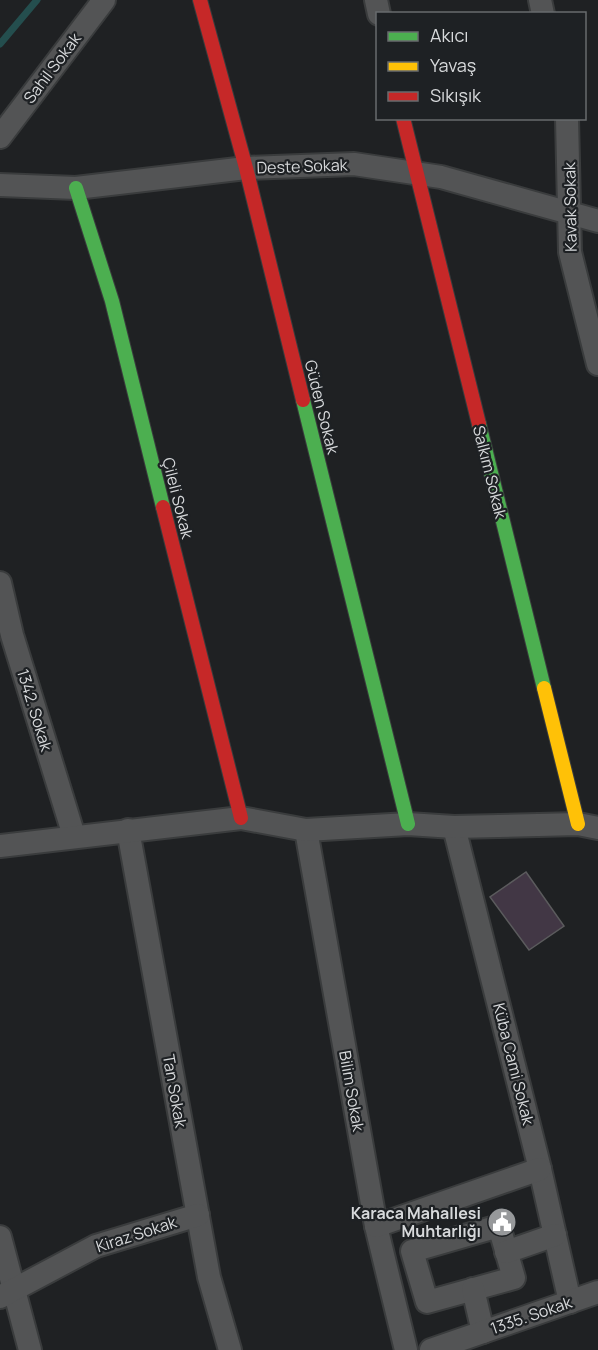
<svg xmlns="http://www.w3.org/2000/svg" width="598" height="1350" font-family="Manrope,sans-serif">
  <rect width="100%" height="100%" fill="#1f2123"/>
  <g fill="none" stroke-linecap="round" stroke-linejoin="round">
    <!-- stream -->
    <path stroke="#244e4e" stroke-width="7" d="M 0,44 L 37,0"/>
  </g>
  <!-- building -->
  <path fill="#423745" stroke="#5b5b5d" stroke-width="1.5" d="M 526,872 L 564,926 L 529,950 L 490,897 Z"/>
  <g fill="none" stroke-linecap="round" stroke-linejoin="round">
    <!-- street casing -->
    <g stroke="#3a3c3d" stroke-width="26">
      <g id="street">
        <path d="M 376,0 L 379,14"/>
        <path d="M 540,0 L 543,14"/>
        <path d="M 567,118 L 570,252 L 598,364"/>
        <path d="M 0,137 L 104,0"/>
        <path d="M 0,185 L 76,188 L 246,168 L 354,164 L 441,177 L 598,221"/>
        <path d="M 0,583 L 12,635 L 74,836"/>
        <path d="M 454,827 L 540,1169 L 570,1302"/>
        <path d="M 128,830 L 209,1277 L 230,1350"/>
        <path d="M 306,830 L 376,1226 L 406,1350"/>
        <path d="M 0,846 L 241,818 L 306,830 L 408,824 L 454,827 L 578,824 L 598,828"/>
        <path d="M 376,1226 L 540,1169"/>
        <path d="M 499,1226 L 514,1278 L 427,1302 L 412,1251 Z"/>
        <path d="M 0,1237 L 30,1350"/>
        <path d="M 506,1252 L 555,1235"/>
        <path d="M 473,1289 L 483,1332"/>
        <path d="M 0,1297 L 96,1246 L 198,1215"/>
        <path d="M 431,1350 L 598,1292"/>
      </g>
    </g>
    <!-- fast casing -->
    <g stroke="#3a3c3d" stroke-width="16">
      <g id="fast">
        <path d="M 76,188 L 112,301 L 163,507"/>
        <path d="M 303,400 L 408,824"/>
        <path d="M 479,424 L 544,688"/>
      </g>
    </g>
    <!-- slow casing -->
    <g stroke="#3a3c3d" stroke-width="16">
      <path id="slow" d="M 544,688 L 578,824"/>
    </g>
    <!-- jam casing -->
    <g stroke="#3a3c3d" stroke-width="16">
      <g id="jam">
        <path d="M 200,0 L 246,168 L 303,400"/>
        <path d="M 403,118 L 479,424"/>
        <path d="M 163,507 L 241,818"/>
      </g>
    </g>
    <!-- street -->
    <use href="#street" stroke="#535455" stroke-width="22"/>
    <!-- fast -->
    <use href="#fast" stroke="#4caf50" stroke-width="14"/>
    <!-- slow -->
    <use href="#slow" stroke="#ffc107" stroke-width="14"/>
    <!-- jam -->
    <use href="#jam" stroke="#c62828" stroke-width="14"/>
  </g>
  <!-- icons -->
  <defs>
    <g id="civic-disc" transform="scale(1.5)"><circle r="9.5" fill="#97999b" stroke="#1e2124"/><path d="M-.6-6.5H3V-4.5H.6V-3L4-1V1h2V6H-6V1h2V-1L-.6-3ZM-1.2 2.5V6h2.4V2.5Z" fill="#fff"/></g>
  </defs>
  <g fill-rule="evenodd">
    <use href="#civic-disc" x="502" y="1222"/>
  </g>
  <g text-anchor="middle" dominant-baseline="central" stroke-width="4.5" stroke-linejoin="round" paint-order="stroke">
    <!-- street labels -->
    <g font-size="16" fill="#d7d9db" stroke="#1e2124">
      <text transform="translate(52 68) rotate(-53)">Sahil Sokak</text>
      <text transform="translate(302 166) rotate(-2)">Deste Sokak</text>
      <text transform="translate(570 207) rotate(-91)">Kavak Sokak</text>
      <text transform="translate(322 407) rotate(76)">Güden Sokak</text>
      <text transform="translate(490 472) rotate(76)">Salkım Sokak</text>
      <text transform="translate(178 498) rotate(76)">Çileli Sokak</text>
      <text transform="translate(35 710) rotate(73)">1342. Sokak</text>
      <text transform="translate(514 1064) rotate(76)">Küba Cami Sokak</text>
      <text transform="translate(175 1091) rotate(80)">Tan Sokak</text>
      <text transform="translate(352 1091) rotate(80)">Bilim Sokak</text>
      <text transform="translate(136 1234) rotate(-18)">Kiraz Sokak</text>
      <text transform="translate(531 1315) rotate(-19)">1335. Sokak</text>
    </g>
    <!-- poi labels -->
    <g font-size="16" font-weight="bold" fill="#d7d9db" stroke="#1e2124" text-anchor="end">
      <text x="481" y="1213">Karaca Mahallesi<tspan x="481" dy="18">Muhtarlığı</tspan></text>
    </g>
  </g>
  <!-- legend -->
  <rect x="376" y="12" width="210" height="108" fill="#1e2124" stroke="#686b6d" stroke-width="1.5"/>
  <rect x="388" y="32" width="30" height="9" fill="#4caf50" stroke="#686b6d" stroke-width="1.5"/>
  <text x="430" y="42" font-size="18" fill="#d7d9db">Akıcı</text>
  <rect x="388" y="62" width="30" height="9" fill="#ffc107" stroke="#686b6d" stroke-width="1.5"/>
  <text x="430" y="72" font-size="18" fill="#d7d9db">Yavaş</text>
  <rect x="388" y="92" width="30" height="9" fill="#c62828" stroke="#686b6d" stroke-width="1.5"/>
  <text x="430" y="102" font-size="18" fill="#d7d9db">Sıkışık</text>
</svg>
